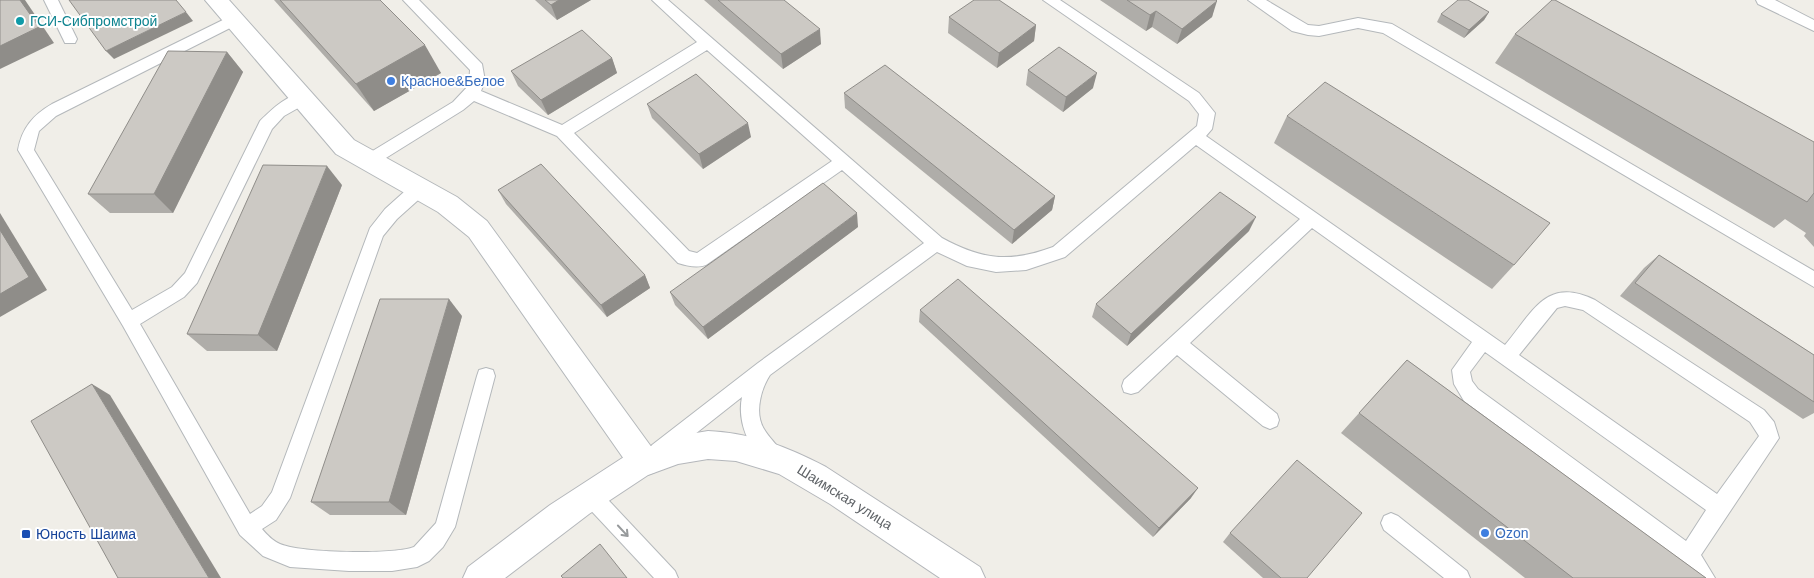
<svg xmlns="http://www.w3.org/2000/svg" width="1814" height="578" font-family="Helvetica,sans-serif">
  <rect width="100%" height="100%" fill="#f0eee8"/>
  <g fill="none" stroke-linecap="round" stroke-linejoin="round">
    <!-- lane casing -->
    <g stroke="#b4b8bb" stroke-width="2">
      <g id="lane">
        <path d="M 44,0 L 58,0 L 77,39 L 75,43 L 65,43 Z"/>
        <path d="M 403,0 L 419,0 L 482,64 L 485,81 L 481,91 L 562,125 L 697,42 L 652,0 L 668,0 L 942,238 C 982,260 1010,263 1053,247 L 1197,126 L 1199,114 L 1189,101 L 1043,0 L 1060,0 L 1199,93 L 1215,113 L 1212,129 L 1206,136 L 1505,345 C 1533,312 1546,276 1595,300 L 1764,410 L 1774,422 L 1779,438 L 1701,555 L 1715,578 L 1693,578 L 1682,562 L 1464,401 L 1454,384 L 1452,370 L 1472,342 L 1312,228 L 1190,343 L 1277,414 L 1279,420 L 1277,426 L 1270,429 L 1263,426 L 1177,355 L 1138,392 L 1131,394 L 1124,392 L 1122,386 L 1124,380 L 1300,219 L 1196,145 L 1065,257 L 1026,270 L 996,272 L 967,266 L 937,252 L 770,375 C 761,389 754,413 764,429 C 769,438 778,445 783,455 L 780,461 L 773,464 C 749,455 737,421 742,397 L 666,457 L 659,460 L 652,457 L 649,451 L 652,445 L 758,363 L 924,243 L 842,170 L 706,265 C 697,268 687,266 678,263 L 557,136 L 474,101 L 463,110 L 373,166 L 367,168 L 361,166 L 359,162 L 361,158 L 453,102 L 469,85 L 470,70 ZM 707,50 L 832,161 L 697,253 L 689,251 L 574,133 ZM 1565,306 L 1583,310 L 1750,422 L 1759,436 L 1717,494 L 1519,355 L 1557,308 ZM 1485,352 L 1706,510 L 1686,541 L 1478,389 L 1472,381 L 1470,372 Z"/>
        <path d="M 1248,0 L 1266,0 L 1308,25 L 1319,26 L 1358,18 L 1392,24 L 1814,271 L 1814,287 L 1383,33 L 1358,28 L 1319,36 L 1308,35 L 1292,31 Z"/>
        <path d="M 1756,0 L 1775,0 L 1814,20 L 1814,31 L 1758,4 Z"/>
        <path d="M 233,15 L 240,20 L 238,24 L 56,116 L 39,131 L 34,150 L 132,310 L 172,287 L 185,273 L 260,121 C 271,110 291,90 307,95 L 310,99 L 307,103 L 284,116 L 272,129 L 197,283 L 184,297 L 140,324 L 250,514 L 262,506 L 272,492 L 370,228 L 385,209 L 414,183 L 420,181 L 426,183 L 428,188 L 426,193 L 397,219 L 383,236 L 290,498 L 276,520 L 262,529 C 267,535 273,541 280,544 C 301,553 393,555 414,547 L 436,523 L 477,376 L 479,370 L 486,368 L 493,370 L 495,376 L 455,527 L 443,547 L 429,561 L 417,567 L 392,571 L 349,571 L 290,567 L 263,556 L 240,535 L 123,326 L 18,150 C 22,128 33,115 52,104 Z"/>
        <path d="M 590,486 L 597,488 L 675,571 L 678,578 L 654,578 L 583,502 L 580,495 L 583,488 Z"/>
        <path d="M 1391,513 L 1398,516 L 1467,571 L 1470,578 L 1444,578 L 1384,530 L 1381,523 L 1384,516 Z"/>
      </g>
    </g>
    <!-- street casing -->
    <g stroke="#b4b8bb" stroke-width="2">
      <path id="street" d="M 205,0 L 229,0 L 354,140 L 457,197 L 487,221 L 655,452 L 659,462 L 655,472 L 644,476 L 633,472 L 469,237 L 438,212 L 336,154 Z"/>
    </g>
    <!-- secondary casing -->
    <g stroke="#b4b7bb" stroke-width="2">
      <path id="secondary" d="M 708,431 C 752,433 788,447 826,467 L 980,567 L 985,578 L 940,578 L 830,504 L 779,474 L 736,461 L 708,459 L 678,464 L 648,475 L 589,514 L 505,578 L 463,578 L 468,567 L 550,505 L 627,455 L 678,436 Z"/>
    </g>
    <!-- lane -->
    <use href="#lane" fill="#fff" fill-rule="evenodd"/>
    <!-- street -->
    <use href="#street" fill="#fff" fill-rule="evenodd"/>
    <!-- secondary -->
    <use href="#secondary" fill="#fff" fill-rule="evenodd"/>
  </g>
  <!-- wall -->
  <g fill="#afada9">
    <path d="M 274,0 L 380,0 L 441,73 L 374,111 Z"/>
    <path d="M 535,0 L 591,0 L 557,20 Z"/>
    <path d="M 704,0 L 784,0 L 821,44 L 783,69 Z"/>
    <path d="M 1100,0 L 1216,0 L 1212,17 L 1177,44 L 1152,27 L 1146,31 Z"/>
    <path d="M 1489,12 L 1484,20 L 1464,38 L 1437,22 L 1441,14 Z"/>
    <path d="M 949,17 L 1036,25 L 1034,41 L 997,68 L 948,33 Z"/>
    <path d="M 1515,34 L 1814,142 L 1814,247 L 1804,236 L 1806,233 L 1785,219 L 1774,228 L 1495,63 Z"/>
    <path d="M 227,52 L 243,72 L 173,213 L 110,213 L 88,194 Z"/>
    <path d="M 612,58 L 617,73 L 548,115 L 518,86 L 511,71 Z"/>
    <path d="M 1028,70 L 1093,88 L 1063,112 L 1026,85 Z"/>
    <path d="M 844,93 L 1055,196 L 1052,210 L 1012,244 L 845,108 Z"/>
    <path d="M 647,104 L 751,137 L 703,169 L 652,118 Z"/>
    <path d="M 1287,116 L 1514,265 L 1492,289 L 1274,143 Z"/>
    <path d="M 342,185 L 277,351 L 207,351 L 187,334 Z"/>
    <path d="M 498,190 L 645,275 L 650,288 L 607,317 L 506,204 Z"/>
    <path d="M 858,227 L 708,339 L 675,305 L 670,292 Z"/>
    <path d="M 1249,231 L 1127,346 L 1092,317 L 1096,304 Z"/>
    <path d="M 1659,255 L 1814,355 L 1814,413 L 1803,419 L 1620,296 L 1644,268 Z"/>
    <path d="M 920,310 L 1191,498 L 1153,537 L 919,322 Z"/>
    <path d="M 462,316 L 406,515 L 330,515 L 311,502 Z"/>
    <path d="M 1407,360 L 1706,578 L 1525,578 L 1341,433 Z"/>
    <path d="M 1230,533 L 1307,578 L 1263,578 L 1223,542 Z"/>
  </g>
  <!-- shaded-wall -->
  <g fill="#8f8d89">
    <path d="M 20,0 L 25,0 L 54,43 L 0,69 L 0,46 Z"/>
    <path d="M 559,0 L 591,0 L 557,20 L 551,5 Z"/>
    <path d="M 1217,1 L 1212,17 L 1177,44 L 1182,29 Z"/>
    <path d="M 1156,11 L 1152,27 L 1146,31 L 1150,15 Z"/>
    <path d="M 186,12 L 193,21 L 114,59 L 106,51 Z"/>
    <path d="M 1489,12 L 1484,20 L 1464,38 L 1469,30 Z"/>
    <path d="M 1036,25 L 1034,41 L 997,68 L 999,53 Z"/>
    <path d="M 820,29 L 821,44 L 783,69 L 781,54 Z"/>
    <path d="M 425,45 L 441,73 L 374,111 L 356,84 Z"/>
    <path d="M 227,52 L 243,72 L 173,213 L 154,194 Z"/>
    <path d="M 612,58 L 617,73 L 548,115 L 541,100 Z"/>
    <path d="M 1097,73 L 1093,88 L 1063,112 L 1066,97 Z"/>
    <path d="M 748,123 L 751,137 L 703,169 L 699,154 Z"/>
    <path d="M 327,166 L 342,185 L 277,351 L 258,335 Z"/>
    <path d="M 1055,196 L 1052,210 L 1012,244 L 1014,230 Z"/>
    <path d="M 0,213 L 47,290 L 0,317 Z"/>
    <path d="M 857,213 L 858,227 L 708,339 L 703,327 Z"/>
    <path d="M 1256,217 L 1249,231 L 1127,346 L 1131,334 Z"/>
    <path d="M 645,275 L 650,288 L 607,317 L 601,305 Z"/>
    <path d="M 449,299 L 462,316 L 406,515 L 389,502 Z"/>
    <path d="M 92,384 L 110,395 L 221,578 L 209,578 Z"/>
    <path d="M 1198,488 L 1191,498 L 1153,537 L 1159,528 Z"/>
  </g>
  <!-- building -->
  <g fill="#ccc9c4" stroke="#8f8d89">
    <path d="M 0,0 L 20,0 L 39,27 L 0,46 Z"/>
    <path d="M 69,0 L 176,0 L 186,12 L 106,51 Z"/>
    <path d="M 280,0 L 380,0 L 425,45 L 356,84 Z"/>
    <path d="M 545,0 L 559,0 L 551,5 Z"/>
    <path d="M 718,0 L 784,0 L 820,29 L 781,54 Z"/>
    <path d="M 974,0 L 999,0 L 1036,25 L 999,53 L 949,17 Z"/>
    <path d="M 1127,0 L 1216,0 L 1217,1 L 1182,29 L 1156,11 L 1150,15 Z"/>
    <path d="M 1458,0 L 1468,0 L 1489,12 L 1469,30 L 1441,14 Z"/>
    <path d="M 1552,0 L 1555,0 L 1814,142 L 1814,193 L 1807,202 L 1515,34 Z"/>
    <path d="M 582,30 L 612,58 L 541,100 L 511,71 Z"/>
    <path d="M 1059,47 L 1097,73 L 1066,97 L 1028,70 Z"/>
    <path d="M 168,51 L 227,52 L 154,194 L 88,194 Z"/>
    <path d="M 885,65 L 1055,196 L 1014,230 L 844,93 Z"/>
    <path d="M 696,74 L 748,123 L 699,154 L 647,104 Z"/>
    <path d="M 1325,82 L 1550,223 L 1514,265 L 1287,116 Z"/>
    <path d="M 541,164 L 645,275 L 601,305 L 498,190 Z"/>
    <path d="M 263,165 L 327,166 L 258,335 L 187,334 Z"/>
    <path d="M 823,183 L 857,213 L 703,327 L 670,292 Z"/>
    <path d="M 1220,192 L 1256,217 L 1131,334 L 1096,304 Z"/>
    <path d="M 0,230 L 29,277 L 0,294 Z"/>
    <path d="M 1659,255 L 1814,355 L 1814,402 L 1635,283 Z"/>
    <path d="M 958,279 L 1198,488 L 1159,528 L 920,310 Z"/>
    <path d="M 380,299 L 449,299 L 389,502 L 311,502 Z"/>
    <path d="M 1407,360 L 1706,578 L 1573,578 L 1359,413 Z"/>
    <path d="M 92,384 L 209,578 L 118,578 L 31,421 Z"/>
    <path d="M 1297,460 L 1362,513 L 1307,578 L 1281,578 L 1230,533 Z"/>
    <path d="M 600,544 L 627,578 L 563,578 L 561,576 Z"/>
  </g>
  <!-- one-way arrows -->
  <defs><path id="oneway-shaft" d="M-6 0H5M1.5-3L5.5 0L1.5 3" fill="none" stroke-width="1.6" stroke-linecap="round" stroke-linejoin="round" transform="scale(1.25)"/></defs>
  <use stroke="#979a9c" href="#oneway-shaft" transform="translate(623 531) rotate(47)"/>
  <!-- markers -->
  <circle fill="#0f9aa8" stroke="#fff" stroke-width="2" cx="20" cy="21" r="5"/>
  <g fill="#3f7fe0" stroke="#fff" stroke-width="2">
    <circle cx="391" cy="81" r="5"/>
    <circle cx="1485" cy="533" r="5"/>
  </g>
  <rect fill="#1a4fb4" stroke="#fff" stroke-width="2" x="21" y="529" width="10" height="10" rx="2.5"/>
  <g text-anchor="middle" dominant-baseline="central" stroke-width="4" stroke-linejoin="round" paint-order="stroke">
    <!-- culture labels -->
    <g font-size="14" fill="#0d838f" stroke="#fff" text-anchor="start">
      <text x="30" y="21">ГСИ-Сибпромстрой</text>
    </g>
    <!-- shop labels -->
    <g font-size="14" fill="#366cbe" stroke="#fff" text-anchor="start">
      <text x="401" y="81">Красное&amp;Белое</text>
      <text x="1495" y="533">Ozon</text>
    </g>
    <!-- street labels -->
    <g font-size="14" fill="#5f6367" stroke="#fff">
      <text transform="translate(845 497) rotate(32)">Шаимская улица</text>
    </g>
    <!-- transit labels -->
    <g font-size="14" fill="#164399" stroke="#fff" text-anchor="start">
      <text x="36" y="534">Юность Шаима</text>
    </g>
  </g>
</svg>
